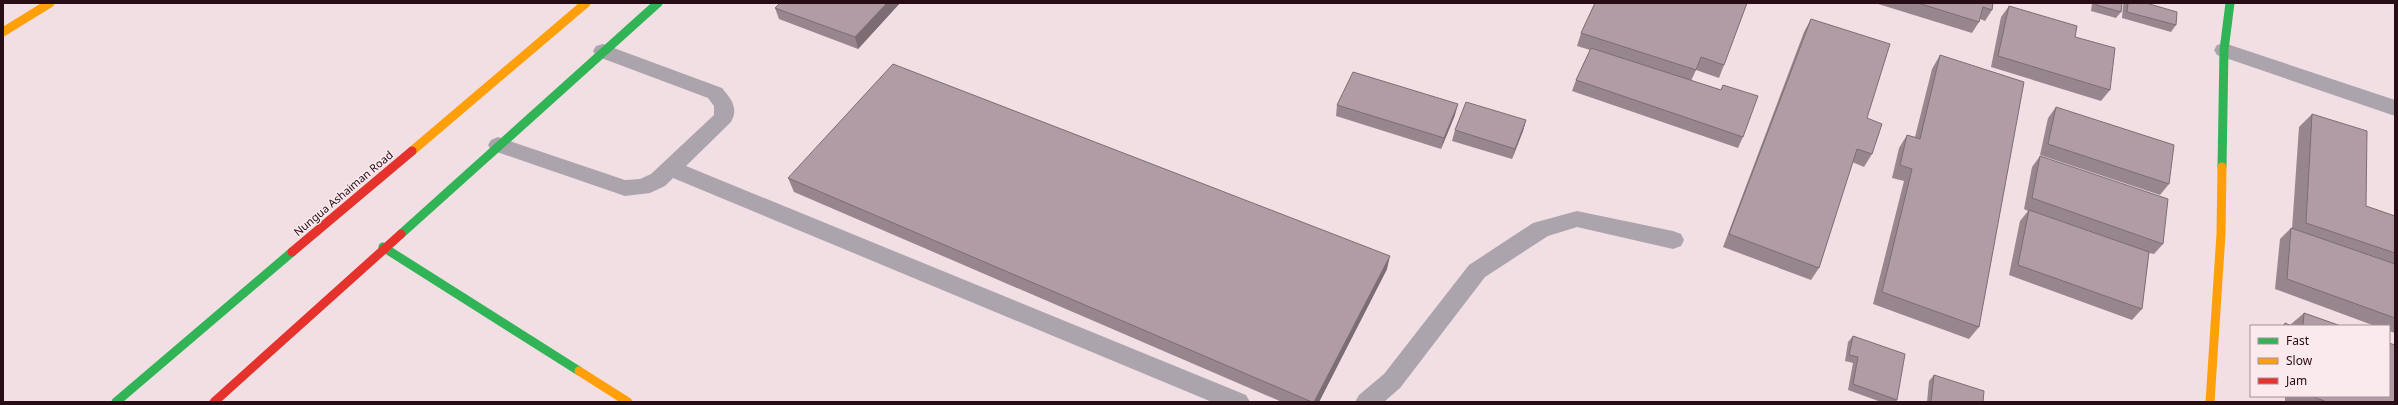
<svg xmlns="http://www.w3.org/2000/svg" width="2398" height="405" font-family="'Noto Sans',sans-serif">
  <rect width="100%" height="100%" fill="#f1dfe3"/>
  <g fill="none" stroke-linecap="round" stroke-linejoin="round">
    <!-- lane -->
    <g fill="#aca4ad" fill-rule="evenodd">
      <path d="M 603,44 L 722,88 C 731,99 739,108 731,122 L 686,166 L 1246,395 L 1250,402 L 1212,402 L 673,178 L 665,186 L 650,193 L 625,196 L 491,150 L 488,145 L 491,140 L 498,137 L 625,180 L 640,179 L 651,174 L 714,115 L 714,106 L 708,98 L 596,56 L 593,51 L 596,46 Z"/>
      <path d="M 1577,211 L 1673,231 L 1681,234 L 1684,240 L 1681,246 L 1673,249 L 1577,227 L 1548,236 L 1485,277 L 1400,388 L 1384,402 L 1355,402 L 1359,395 L 1384,374 L 1469,265 L 1533,223 Z"/>
    </g>
    <!-- street -->
    <path fill="#aca4ad" fill-rule="evenodd" d="M 2224,43 L 2395,100 L 2395,116 L 2217,55 L 2214,50 L 2217,45 Z"/>
    <!-- fast -->
    <g stroke="#30b455" stroke-width="9">
      <path d="M 2222,167 L 2224,50 L 2230,3"/>
      <path d="M 401,234 L 658,3"/>
      <path d="M 383,247 L 579,371"/>
      <path d="M 116,402 L 292,252"/>
    </g>
    <!-- slow -->
    <g stroke="#ff9f0a" stroke-width="9">
      <path d="M 3,32 L 50,3"/>
      <path d="M 412,151 L 586,3"/>
      <path d="M 579,371 L 628,402"/>
      <path d="M 2210,402 L 2221,234 L 2222,167"/>
    </g>
    <!-- jam -->
    <g stroke="#e5322d" stroke-width="9">
      <path d="M 292,252 L 412,151"/>
      <path d="M 214,402 L 401,234"/>
    </g>
  </g>
  <!-- wall -->
  <g fill="#98868f">
    <path d="M 780,3 L 900,3 L 858,49 L 779,19 L 775,8 Z"/>
    <path d="M 1595,3 L 1724,65 L 1719,78 L 1696,70 L 1691,81 L 1721,90 L 1723,85 L 1743,137 L 1738,148 L 1572,91 L 1576,80 L 1590,50 L 1577,46 L 1581,33 Z"/>
    <path d="M 1875,3 L 1993,3 L 1992,10 L 1985,21 L 1980,19 L 1979,22 L 1972,33 Z"/>
    <path d="M 2092,3 L 2122,3 L 2121,12 L 2116,18 L 2091,11 Z"/>
    <path d="M 2125,3 L 2146,3 L 2176,25 L 2171,32 L 2122,18 L 2123,5 Z"/>
    <path d="M 2009,6 L 2075,37 L 2110,90 L 2101,101 L 1991,67 L 2001,17 Z"/>
    <path d="M 1811,19 L 1872,154 L 1864,167 L 1852,162 L 1819,268 L 1811,280 L 1723,247 L 1804,32 Z"/>
    <path d="M 1940,55 L 1979,327 L 1969,339 L 1873,304 L 1904,181 L 1892,178 L 1899,148 L 1907,135 L 1915,137 L 1932,69 Z"/>
    <path d="M 1337,105 L 1455,115 L 1441,149 L 1336,116 Z"/>
    <path d="M 2056,107 L 2169,184 L 2160,195 L 2040,155 L 2048,118 Z"/>
    <path d="M 2312,114 L 2366,206 L 2395,216 L 2395,333 L 2389,331 L 2389,326 L 2375,326 L 2275,289 L 2280,239 L 2291,228 L 2292,229 L 2299,127 Z"/>
    <path d="M 1526,120 L 1523,131 L 1512,159 L 1452,141 L 1455,130 Z"/>
    <path d="M 2040,156 L 2163,244 L 2154,254 L 2149,253 L 2142,309 L 2132,320 L 2009,275 L 2020,221 L 2028,211 L 2024,209 L 2032,167 Z"/>
    <path d="M 788,178 L 1387,269 L 1319,402 L 1282,402 L 794,192 Z"/>
    <path d="M 2304,313 L 2341,326 L 2282,326 L 2285,323 L 2290,325 Z"/>
    <path d="M 1853,336 L 1897,400 L 1896,402 L 1881,402 L 1848,390 L 1853,363 L 1845,361 L 1848,342 Z"/>
    <path d="M 1934,375 L 1983,402 L 1927,402 L 1929,381 Z"/>
    <path d="M 2285,396 L 2389,396 L 2395,402 L 2285,402 Z"/>
  </g>
  <!-- shaded-wall -->
  <g fill="#7c6d74">
    <path d="M 887,3 L 900,3 L 858,49 L 855,37 Z"/>
    <path d="M 1458,104 L 1455,115 L 1441,149 L 1444,138 Z"/>
    <path d="M 1526,120 L 1523,131 L 1512,159 L 1515,149 Z"/>
    <path d="M 1390,256 L 1387,269 L 1319,402 L 1314,402 Z"/>
  </g>
  <!-- building -->
  <g fill="#b19ca6" stroke="#7c6d74">
    <path d="M 780,3 L 887,3 L 855,37 L 775,8 Z"/>
    <path d="M 1595,3 L 1747,3 L 1724,65 L 1701,57 L 1696,70 L 1581,33 Z"/>
    <path d="M 1918,3 L 1993,3 L 1992,10 L 1983,7 L 1979,22 Z"/>
    <path d="M 2096,3 L 2122,3 L 2121,12 L 2096,5 Z"/>
    <path d="M 2128,3 L 2146,3 L 2177,12 L 2176,25 L 2127,12 Z"/>
    <path d="M 2009,6 L 2077,26 L 2075,37 L 2115,48 L 2110,90 L 1998,56 Z"/>
    <path d="M 1811,19 L 1890,44 L 1867,118 L 1882,124 L 1872,154 L 1857,149 L 1819,268 L 1729,234 Z"/>
    <path d="M 1591,48 L 1721,90 L 1723,85 L 1758,96 L 1743,137 L 1576,80 Z"/>
    <path d="M 1940,55 L 2024,82 L 1979,327 L 1882,292 L 1912,169 L 1900,165 L 1907,135 L 1920,139 Z"/>
    <path d="M 893,64 L 1390,256 L 1314,402 L 1312,402 L 788,178 Z"/>
    <path d="M 1353,72 L 1458,104 L 1444,138 L 1337,105 Z"/>
    <path d="M 1466,102 L 1526,120 L 1515,149 L 1455,130 Z"/>
    <path d="M 2056,107 L 2174,145 L 2169,184 L 2048,144 Z"/>
    <path d="M 2312,114 L 2367,131 L 2366,206 L 2395,216 L 2395,253 L 2306,223 Z"/>
    <path d="M 2040,156 L 2168,199 L 2163,244 L 2032,198 Z"/>
    <path d="M 2029,210 L 2149,252 L 2142,309 L 2018,265 Z"/>
    <path d="M 2291,228 L 2395,264 L 2395,318 L 2287,279 Z"/>
    <path d="M 2304,313 L 2341,326 L 2303,326 Z"/>
    <path d="M 2285,323 L 2292,326 L 2284,326 Z"/>
    <path d="M 1853,336 L 1905,354 L 1897,400 L 1853,384 L 1858,357 L 1849,355 Z"/>
    <path d="M 2389,343 L 2395,345 L 2395,402 L 2327,402 L 2311,396 L 2389,396 Z"/>
    <path d="M 1934,375 L 1984,391 L 1983,402 L 1931,402 Z"/>
  </g>
  <g text-anchor="middle" dominant-baseline="central" stroke-width="3" stroke-linejoin="round" paint-order="stroke">
    <!-- street labels -->
    <g font-size="11" fill="#280c16" stroke="#fae9ed">
      <text transform="translate(343 193) rotate(-40)">Nungua Ashaiman Road</text>
    </g>
  </g>
  <!-- border -->
  <rect width="2398" height="405" fill="none" stroke="#280c16" stroke-width="8"/>
  <!-- legend -->
  <rect x="2250" y="325" width="140" height="72" fill="#fae9ed" stroke="#a69197"/>
  <rect x="2258" y="338" width="20" height="6" fill="#30b455" stroke="#a69197"/>
  <text x="2286" y="345" font-size="12" fill="#280c16">Fast</text>
  <rect x="2258" y="358" width="20" height="6" fill="#ff9f0a" stroke="#a69197"/>
  <text x="2286" y="365" font-size="12" fill="#280c16">Slow</text>
  <rect x="2258" y="378" width="20" height="6" fill="#e5322d" stroke="#a69197"/>
  <text x="2286" y="385" font-size="12" fill="#280c16">Jam</text>
</svg>
